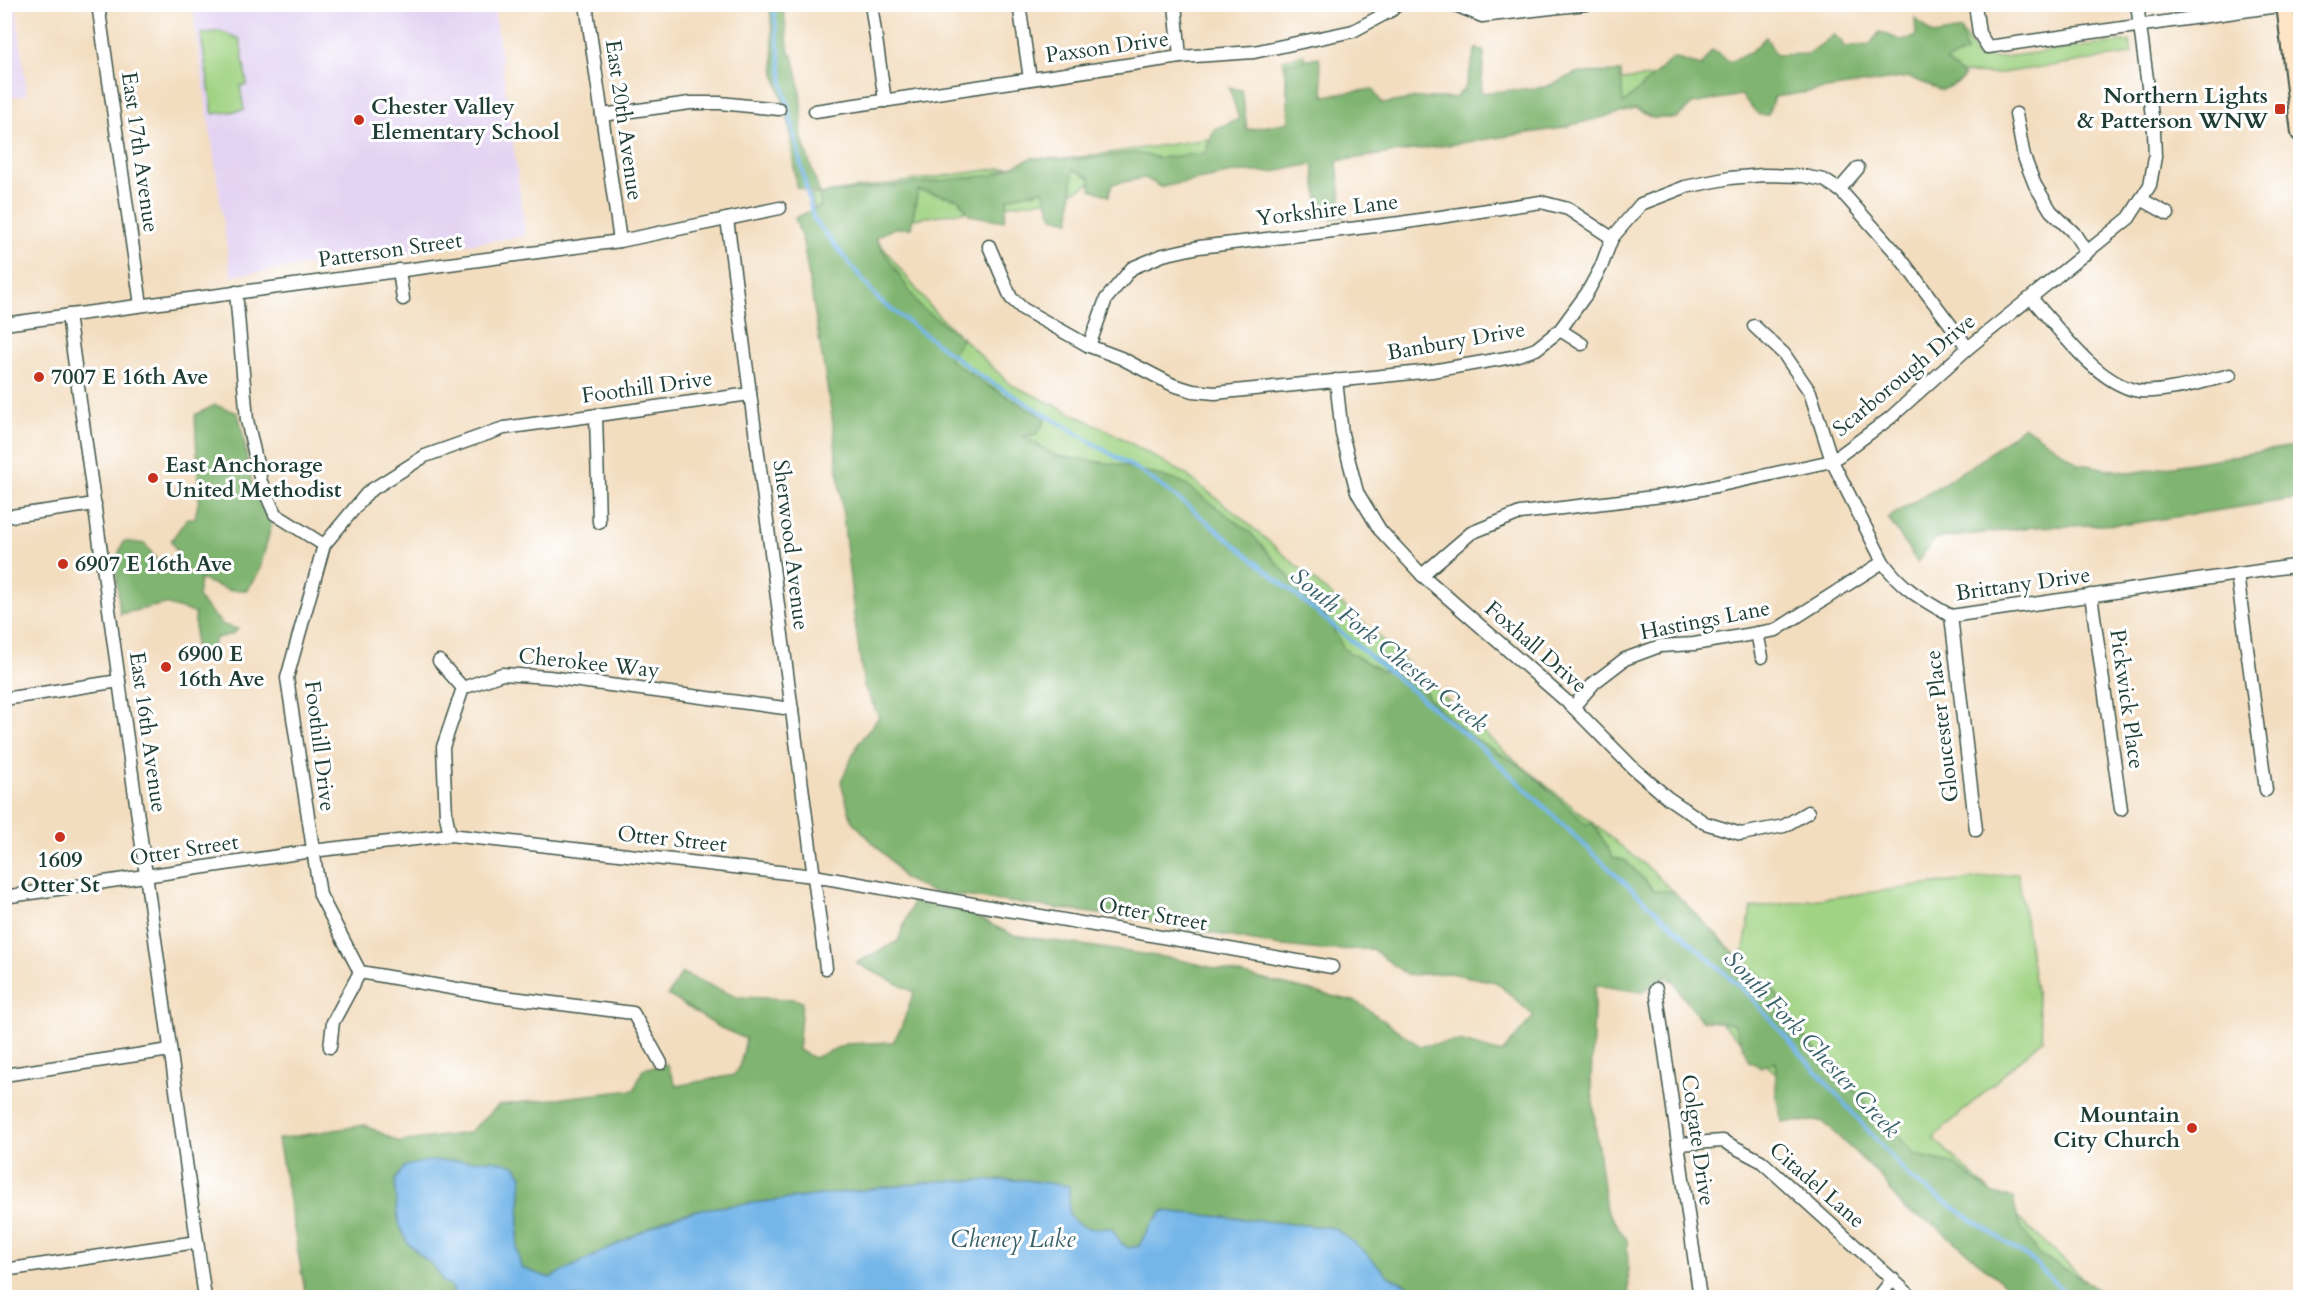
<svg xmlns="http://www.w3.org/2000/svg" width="2305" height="1302" font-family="Cardo,serif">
  <rect width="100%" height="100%" fill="#fff"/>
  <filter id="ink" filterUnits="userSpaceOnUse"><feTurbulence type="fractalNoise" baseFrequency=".0167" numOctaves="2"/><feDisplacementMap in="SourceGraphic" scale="12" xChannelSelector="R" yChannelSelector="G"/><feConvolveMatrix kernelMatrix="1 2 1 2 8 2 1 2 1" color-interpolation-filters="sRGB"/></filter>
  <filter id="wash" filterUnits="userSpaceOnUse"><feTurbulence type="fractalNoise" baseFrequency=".008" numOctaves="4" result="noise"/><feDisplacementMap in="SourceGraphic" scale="24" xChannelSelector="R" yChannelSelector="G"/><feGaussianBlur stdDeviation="1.35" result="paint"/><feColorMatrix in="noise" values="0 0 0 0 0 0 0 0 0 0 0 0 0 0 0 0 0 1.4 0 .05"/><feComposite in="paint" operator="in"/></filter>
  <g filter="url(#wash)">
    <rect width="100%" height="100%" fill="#f3ddbf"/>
    <!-- built -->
    <g fill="#e3d3f2">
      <path d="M 4,5 L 16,5 L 27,95 L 5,98 Z"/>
      <path d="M 192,5 L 494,5 L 526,236 L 231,276 Z"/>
    </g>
    <!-- green -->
    <g fill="#a0d383" stroke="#60885c" stroke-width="1.5">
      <path d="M 7,5 C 9,24 17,48 5,65 L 4,5 Z"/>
      <path d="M 220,31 L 240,39 L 247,85 L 240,86 L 244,110 L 213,114 L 201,34 Z"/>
      <path d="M 1964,34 L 1977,57 L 1995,58 L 2129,41 L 2132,54 L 1995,74 L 1890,70 L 1095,181 L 1060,198 L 893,222 L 875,237 L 932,309 L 1010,384 L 1109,431 L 1185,474 L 1238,515 L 1359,619 L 1505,752 L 1652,871 L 1742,960 L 1751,908 L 2018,873 L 2043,1039 L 1933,1138 L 2103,1297 L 2019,1297 L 1675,981 L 1574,951 L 866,589 L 811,210 L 815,211 L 811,195 L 1292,127 L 1283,60 L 1304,55 L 1317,122 L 1460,98 L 1704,71 Z"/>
    </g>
    <!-- forest -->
    <g fill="#80b571" stroke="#507952" stroke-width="1.5">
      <path d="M 770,5 L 783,5 L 789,53 L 793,56 L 799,82 L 802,115 L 801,136 L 820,194 L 993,175 L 1031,158 L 1075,159 L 1136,153 L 1160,158 L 1205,153 L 1214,129 L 1239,119 L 1229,87 L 1242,90 L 1247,130 L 1289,122 L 1286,63 L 1319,57 L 1324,96 L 1373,89 L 1382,104 L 1417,98 L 1455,98 L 1465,88 L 1476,48 L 1484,52 L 1481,93 L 1546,87 L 1576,73 L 1621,72 L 1623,104 L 1673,58 L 1701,66 L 1712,50 L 1730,62 L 1751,52 L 1766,37 L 1776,55 L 1808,54 L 1834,35 L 1842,42 L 1844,47 L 1869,45 L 1880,32 L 1900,40 L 1916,37 L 1915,18 L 1933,35 L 1961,30 L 1966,52 L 1946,61 L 1964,76 L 1959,82 L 1942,90 L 1908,77 L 1774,97 L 1768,115 L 1759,115 L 1741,95 L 1692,104 L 1677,118 L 1652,118 L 1636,109 L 1556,129 L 1337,161 L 1343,217 L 1321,219 L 1313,164 L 1273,172 L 1239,172 L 1161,187 L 1145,178 L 1112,184 L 1109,196 L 1091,189 L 1090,178 L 1073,169 L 1070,221 L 1053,217 L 1043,190 L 1008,198 L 1004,221 L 970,215 L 958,199 L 918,190 L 911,228 L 894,228 L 875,238 L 920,307 L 963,338 L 949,359 L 989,386 L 1046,419 L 1036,435 L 1023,436 L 1056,456 L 1121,465 L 1182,482 L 1250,532 L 1304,594 L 1323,610 L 1344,649 L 1381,671 L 1415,671 L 1430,700 L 1469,735 L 1527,770 L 1586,824 L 1594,824 L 1613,857 L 1626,861 L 1655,891 L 1673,891 L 1742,961 L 1769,983 L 1805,1038 L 1916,1155 L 1952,1163 L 1993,1194 L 2013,1198 L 2019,1224 L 2040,1255 L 2085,1280 L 2106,1297 L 2020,1297 L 1936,1226 L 1904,1209 L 1880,1176 L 1822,1121 L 1782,1122 L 1776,1095 L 1776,1062 L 1760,1067 L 1749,1061 L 1734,1024 L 1701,1020 L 1682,995 L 1669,973 L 1642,992 L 1595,985 L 1591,1080 L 1596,1132 L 1606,1210 L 1627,1240 L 1629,1297 L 1432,1297 L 1388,1276 L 1363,1250 L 1334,1228 L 1163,1211 L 1148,1229 L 1139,1246 L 1129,1248 L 1122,1244 L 1111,1228 C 1092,1228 1083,1231 1069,1216 L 1069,1186 L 1025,1180 L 940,1181 L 702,1209 L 669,1218 L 550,1278 L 521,1268 L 517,1249 L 522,1176 L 407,1241 L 439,1270 L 443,1282 L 451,1286 L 456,1297 L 306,1297 L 278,1139 L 365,1125 L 399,1142 L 468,1133 L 499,1105 L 634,1090 L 643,1069 L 667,1064 L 676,1086 L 734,1075 L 740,1066 L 746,1039 L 719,1027 L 668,995 L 682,973 L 737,997 L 794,999 L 802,1002 L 798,1050 L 814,1058 L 846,1044 L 893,1042 L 901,1028 L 914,992 L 856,963 L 898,941 L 913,902 L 965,912 L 1013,935 L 1176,959 L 1357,1002 L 1420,1046 L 1459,1041 L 1502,1053 L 1534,1016 L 1496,982 L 1449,973 L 1407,975 L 1372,949 L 1322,950 L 1275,945 L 1138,919 L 933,892 L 904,879 L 892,862 L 852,821 L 841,782 L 858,744 L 879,717 L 864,686 L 854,615 L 832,416 L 803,242 L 795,218 L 821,206 L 819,194 L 796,187 L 789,123 L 775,74 Z"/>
      <path d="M 215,405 L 238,413 C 249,450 245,492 272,523 L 259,572 L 247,590 L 228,590 L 200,579 L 198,598 L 223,625 L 238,629 L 232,634 L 216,638 L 206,660 L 195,659 L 195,613 L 165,604 L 120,614 L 115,562 L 124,541 L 145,544 L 161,566 L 176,566 L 179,555 L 171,541 L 187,518 L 195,518 L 199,499 L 195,415 Z"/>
      <path d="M 2024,426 L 2080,464 L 2131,473 L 2300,445 L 2300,498 L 2128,524 L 2032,527 L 1935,539 L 1917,562 L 1888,518 L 1981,460 Z"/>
    </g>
    <!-- water -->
    <path fill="#74b6e9" stroke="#4a7a8e" stroke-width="1.5" d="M 492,1160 L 515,1165 L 522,1176 L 517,1249 L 521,1268 L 550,1278 L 669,1218 L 702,1209 L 940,1181 L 1025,1180 L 1069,1186 L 1069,1216 C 1083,1231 1092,1229 1111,1228 L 1122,1244 L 1129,1248 L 1139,1246 L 1148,1229 L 1163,1211 L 1334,1228 L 1363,1250 L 1388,1276 L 1432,1297 L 456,1297 L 451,1286 L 443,1282 C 437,1263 417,1256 406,1240 C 395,1222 396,1200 395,1180 L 405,1166 L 427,1161 Z"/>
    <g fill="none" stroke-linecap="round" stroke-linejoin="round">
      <!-- stream -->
      <path stroke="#74b6e9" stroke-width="4" d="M 773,4 L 783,84 L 813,218 L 879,300 L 979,375 L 1143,473 L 1188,506 L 1484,750 L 1615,874 L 1748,994 L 1910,1178 L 2033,1261 L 2070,1298"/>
    </g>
  </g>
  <g filter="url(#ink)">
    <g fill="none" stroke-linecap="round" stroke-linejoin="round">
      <!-- minor casing -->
      <g stroke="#3f5549" stroke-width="15">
        <g id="minor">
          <path d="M 98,4 L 141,305"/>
          <path d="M 586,4 L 620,241"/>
          <path d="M 871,4 L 885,101"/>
          <path d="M 1019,4 L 1030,79"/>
          <path d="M 1175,4 L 1180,57"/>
          <path d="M 1453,4 L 1482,16 L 1586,4"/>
          <path d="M 1975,4 L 1979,33 L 1988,47 L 2285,5"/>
          <path d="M 815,111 L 1180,57 L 1254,52 L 1353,31 L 1392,10 L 1397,4"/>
          <path d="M 2016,114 L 2024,157 L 2035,185 L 2051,211 L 2074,233 L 2087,253"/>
          <path d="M 602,115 L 690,103 L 720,103 L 779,109"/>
          <path d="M 1839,190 L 1858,168"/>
          <path d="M 2141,199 L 2168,214"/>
          <path d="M 727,219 L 826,968"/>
          <path d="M 989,246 L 1011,298 L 1023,309 L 1089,346 L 1121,358 L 1173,385 L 1193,391 L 1215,393 L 1432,371 L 1512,357 L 1536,349 L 1560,330 L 1587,293 L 1601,267 L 1612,238 L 1641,204 L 1685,187 L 1730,178 L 1763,175 L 1803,176 L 1824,180 L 1841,191 L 1898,255 L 1968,348"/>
          <path d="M 399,270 L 403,299"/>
          <path d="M 236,292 L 247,420 L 261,482 L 275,514 L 324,545"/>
          <path d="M 2031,298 C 2059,328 2093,379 2134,390 C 2156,396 2206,381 2230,375"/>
          <path d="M 68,315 L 205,1298"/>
          <path d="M 4,324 L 620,241 L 780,208"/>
          <path d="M 1754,326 L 1784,354 L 1810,392 L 1832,461 L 1883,562 C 1902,589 1923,600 1951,616 L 2300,565"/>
          <path d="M 1560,330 L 1582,344"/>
          <path d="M 1089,346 L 1106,299 L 1132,268 L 1163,255 L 1199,247 L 1400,223 L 1541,202 L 1568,209 L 1612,238"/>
          <path d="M 1336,380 L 1342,434 L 1357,492 L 1380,530 L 1422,575 L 1573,707 L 1634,769 L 1668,798 L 1705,823 L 1741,834 L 1784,826 L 1808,812"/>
          <path d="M 596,415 L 599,522"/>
          <path d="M 4,517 L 95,504"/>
          <path d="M 2237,574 L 2266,790"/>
          <path d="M 1422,575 L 1471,533 L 1520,513 L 1679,494 L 1832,461 L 1890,418 L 1968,348 L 2129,218 L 2150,185 L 2155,157 L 2154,131 L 2137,4"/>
          <path d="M 2091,595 L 2121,809"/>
          <path d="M 1951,616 L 1976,830"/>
          <path d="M 1757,633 L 1762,657"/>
          <path d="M 439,661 L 463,688"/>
          <path d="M 4,699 L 119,681"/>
          <path d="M 1573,707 L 1595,682 L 1625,659 L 1660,646 L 1694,644 L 1776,630 L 1883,562"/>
          <path d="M 450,835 L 446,816 L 443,747 L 463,688 L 502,674 L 549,677 L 792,709"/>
          <path d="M 4,897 L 312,851 L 450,835 L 814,876 L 1332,967"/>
          <path d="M 1656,989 L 1700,1298"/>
          <path d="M 330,1047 L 333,1022 L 360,972"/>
          <path d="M 661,1063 L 633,1013 L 497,996 L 360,972 L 320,895 L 287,678 L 324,545 L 368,492 L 425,456 L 504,428 L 750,394"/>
          <path d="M 4,1075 L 170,1050"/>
          <path d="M 1678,1144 L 1723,1141 L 1761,1161 L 1913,1298"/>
          <path d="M 4,1270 L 197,1242"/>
          <path d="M 1878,1298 L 1893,1279"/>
        </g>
      </g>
      <!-- secondary casing -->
      <g stroke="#3f5549" stroke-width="20">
        <path id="secondary" d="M 2285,4 L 2300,133"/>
      </g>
      <!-- minor -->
      <use href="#minor" stroke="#fff" stroke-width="12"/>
      <!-- secondary -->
      <use href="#secondary" stroke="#fde5c5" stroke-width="16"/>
    </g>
  </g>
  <!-- markers -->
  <g fill="#c8321e" stroke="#fff" stroke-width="2">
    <rect x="2274" y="103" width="12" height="12" rx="3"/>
    <circle cx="359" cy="120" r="6"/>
    <circle cx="39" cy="377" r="6"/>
    <circle cx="153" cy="478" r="6"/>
    <circle cx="63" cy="564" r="6"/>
    <circle cx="166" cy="667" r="6"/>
    <circle cx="60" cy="837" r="6"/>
    <circle cx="2192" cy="1128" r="6"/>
  </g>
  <g text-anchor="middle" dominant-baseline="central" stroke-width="6" stroke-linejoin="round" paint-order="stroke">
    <!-- street labels -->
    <g font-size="22" fill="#1f3d34" stroke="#fff">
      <text transform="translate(1107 47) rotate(-8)">Paxson Drive</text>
      <text transform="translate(624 120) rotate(82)">East 20th Avenue</text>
      <text transform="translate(140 152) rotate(82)">East 17th Avenue</text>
      <text transform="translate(1327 210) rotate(-7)">Yorkshire Lane</text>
      <text transform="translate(390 250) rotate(-8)">Patterson Street</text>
      <text transform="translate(1456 341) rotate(-10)">Banbury Drive</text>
      <text transform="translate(1904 375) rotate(-40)">Scarborough Drive</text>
      <text transform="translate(647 387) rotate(-8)">Foothill Drive</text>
      <text transform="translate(791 545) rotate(83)">Sherwood Avenue</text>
      <text transform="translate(2023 584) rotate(-8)">Brittany Drive</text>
      <text transform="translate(1705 620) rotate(-11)">Hastings Lane</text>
      <text transform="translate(1536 647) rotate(41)">Foxhall Drive</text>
      <text transform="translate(589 663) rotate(6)">Cherokee Way</text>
      <text transform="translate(2127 699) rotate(82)">Pickwick Place</text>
      <text transform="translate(1942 726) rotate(-97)">Gloucester Place</text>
      <text transform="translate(148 732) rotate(82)">East 16th Avenue</text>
      <text transform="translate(320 746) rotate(83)">Foothill Drive</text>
      <text transform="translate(672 839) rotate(6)">Otter Street</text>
      <text transform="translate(184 850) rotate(-9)">Otter Street</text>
      <text transform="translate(1153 914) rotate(10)">Otter Street</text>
      <text transform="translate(1698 1140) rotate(82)">Colgate Drive</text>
      <text transform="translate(1817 1185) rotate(41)">Citadel Lane</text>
    </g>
    <!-- poi labels -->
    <g font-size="22" font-weight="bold" fill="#1f3d34" stroke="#fff" text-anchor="start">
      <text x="2268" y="96" text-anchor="end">Northern Lights<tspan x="2268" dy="25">&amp; Patterson WNW</tspan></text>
      <text x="371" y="107">Chester Valley<tspan x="371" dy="25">Elementary School</tspan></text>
      <text x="51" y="377">7007 E 16th Ave</text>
      <text x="165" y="465">East Anchorage<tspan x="165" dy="25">United Methodist</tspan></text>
      <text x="75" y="564">6907 E 16th Ave</text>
      <text x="178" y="654">6900 E<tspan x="178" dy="25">16th Ave</tspan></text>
      <text x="60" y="860" text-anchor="middle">1609<tspan x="60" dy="25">Otter St</tspan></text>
      <text x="2180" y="1115" text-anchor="end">Mountain<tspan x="2180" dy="25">City Church</tspan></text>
    </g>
    <!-- water labels -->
    <g font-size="24" font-style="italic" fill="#39616a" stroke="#fff">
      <text transform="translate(1389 650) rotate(39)">South Fork Chester Creek</text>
      <text transform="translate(1812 1044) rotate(47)">South Fork Chester Creek</text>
      <text x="1013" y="1239">Cheney Lake</text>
    </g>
  </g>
  <!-- margin -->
  <rect width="2305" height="1302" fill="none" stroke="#fff" stroke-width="24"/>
</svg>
